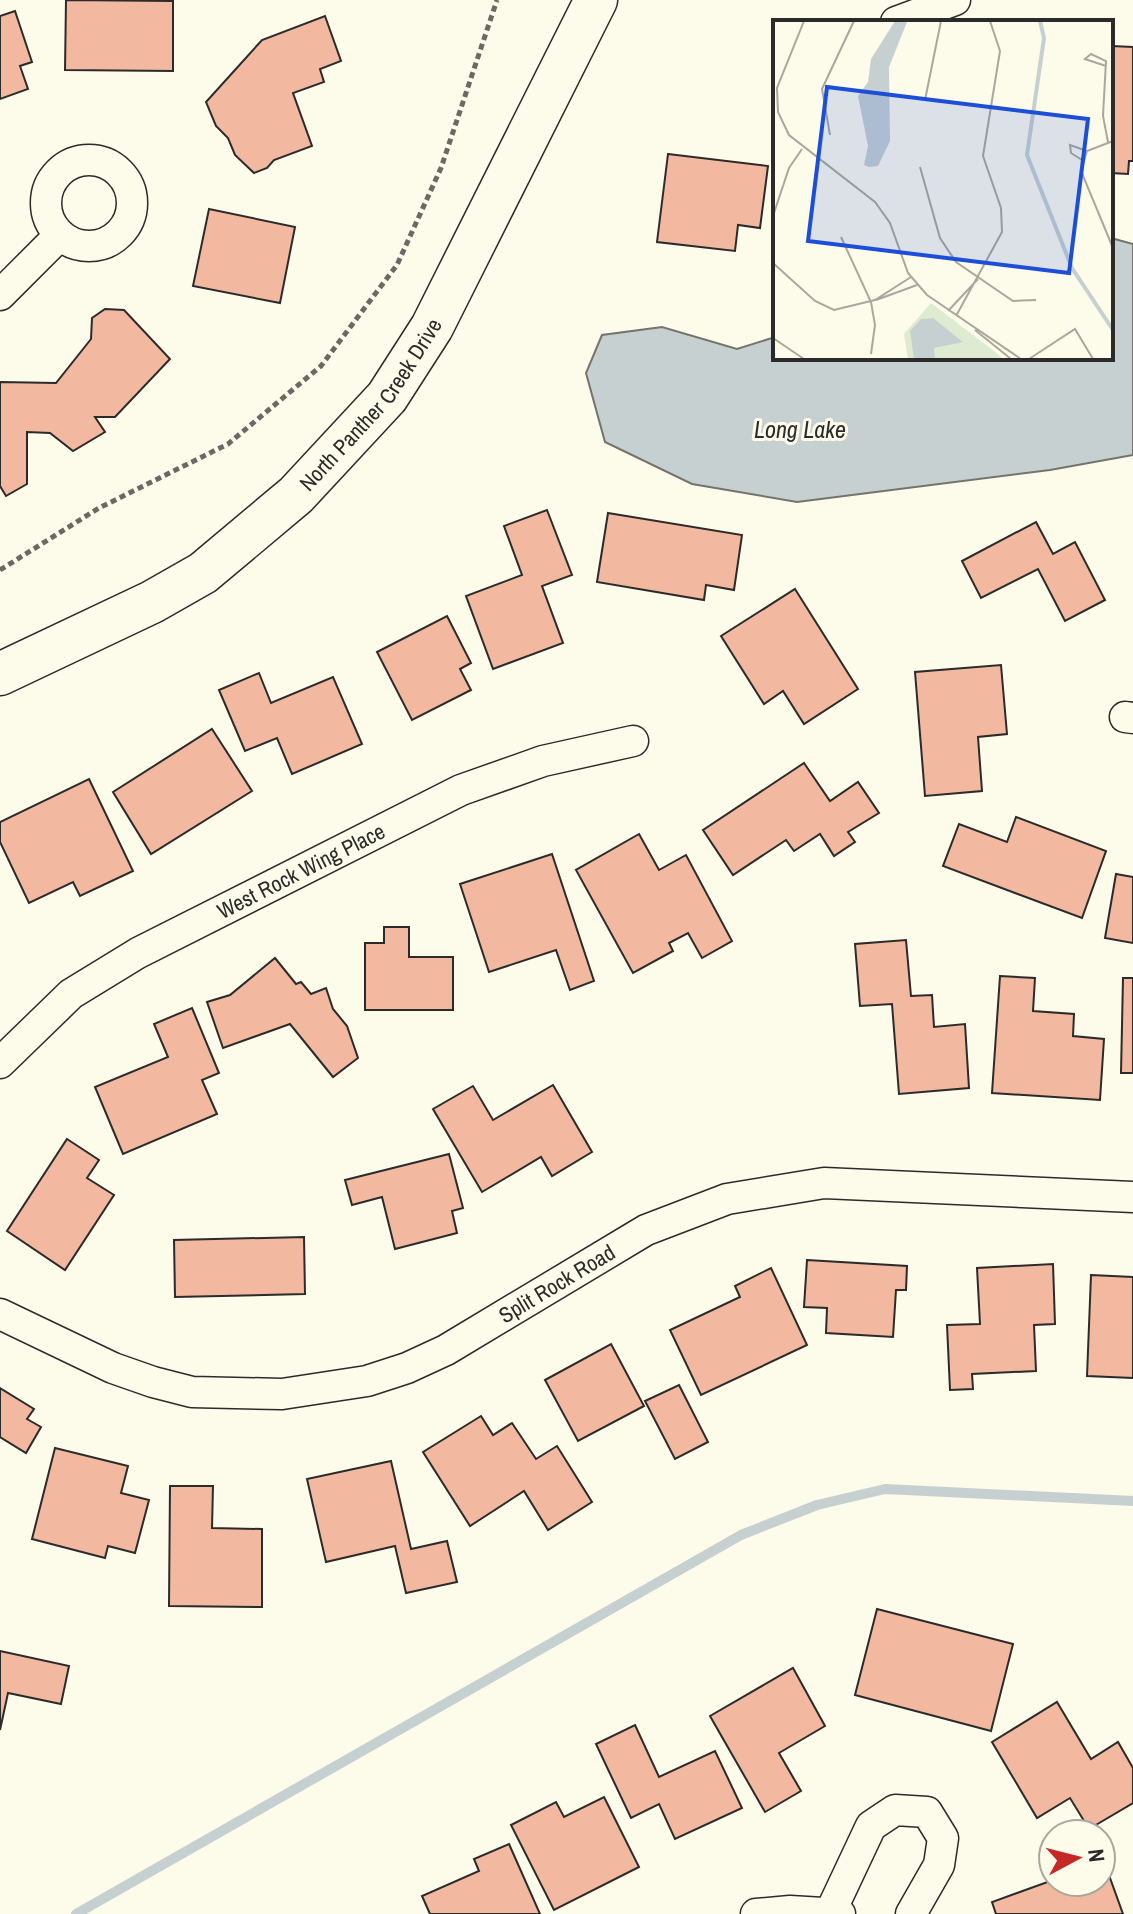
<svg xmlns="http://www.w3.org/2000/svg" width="1133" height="1914" font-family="'Archivo Narrow',sans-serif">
  <rect width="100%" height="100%" fill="#fdfbea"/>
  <!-- water -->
  <path fill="#c7d0d0" stroke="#74746e" stroke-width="2" d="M 1111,238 L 1133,244 L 1133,455 L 1050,470 L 797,502 L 692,484 L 605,442 L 586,373 L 602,335 L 662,327 L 737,349 L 775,337 L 775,358 L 1111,358 Z"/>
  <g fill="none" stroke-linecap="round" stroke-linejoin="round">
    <!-- stream -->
    <path stroke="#c7d0d0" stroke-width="10" d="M 76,1914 L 741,1535 L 817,1505 L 885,1489 L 1133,1501"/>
  </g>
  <!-- building -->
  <g fill="#f2b8a0" stroke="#2b2b2b" stroke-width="2">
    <path d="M 66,0 L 173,1 L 173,71 L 65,70 Z"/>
    <path d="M 15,11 L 32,62 L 20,66 L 28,89 L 0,99 L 0,16 Z"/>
    <path d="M 325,16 L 341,61 L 320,69 L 324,82 L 293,93 L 312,146 L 274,160 L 267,168 L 254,173 L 235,155 L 228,138 L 216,126 L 206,102 L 262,40 Z"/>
    <path d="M 1112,46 L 1133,47 L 1133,161 L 1129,161 L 1128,174 L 1111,173 Z"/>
    <path d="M 668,154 L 768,166 L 760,228 L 738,225 L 735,251 L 657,242 Z"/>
    <path d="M 209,209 L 295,227 L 280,303 L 193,286 Z"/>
    <path d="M 105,309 L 124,310 L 170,359 L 115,417 L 95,417 L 105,432 L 73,451 L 50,433 L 27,432 L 27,484 L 6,496 L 0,486 L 0,382 L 56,383 L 91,339 L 92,318 Z"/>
    <path d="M 547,510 L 572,575 L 542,586 L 563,643 L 493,669 L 466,596 L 522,575 L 504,526 Z"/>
    <path d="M 608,513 L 742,535 L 734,590 L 706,585 L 704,600 L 597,582 Z"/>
    <path d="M 1036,522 L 1053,554 L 1075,542 L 1105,600 L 1065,621 L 1038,569 L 981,598 L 962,561 Z"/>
    <path d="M 795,589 L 858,689 L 804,724 L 783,691 L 764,704 L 721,636 Z"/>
    <path d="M 447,616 L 471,663 L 460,669 L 471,690 L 412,720 L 377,652 Z"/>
    <path d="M 1001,665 L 1007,734 L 978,737 L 982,791 L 925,796 L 915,672 Z"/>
    <path d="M 259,673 L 271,703 L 333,677 L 362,744 L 292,774 L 277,738 L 245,751 L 219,690 Z"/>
    <path d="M 212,729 L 252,791 L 151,854 L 113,792 Z"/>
    <path d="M 804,763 L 830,801 L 858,782 L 879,813 L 848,832 L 855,842 L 834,856 L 820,834 L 794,851 L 786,840 L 733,875 L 703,830 Z"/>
    <path d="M 89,779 L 133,871 L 80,896 L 73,882 L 29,903 L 0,842 L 0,822 Z"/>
    <path d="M 1016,817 L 1106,851 L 1082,918 L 943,866 L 959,824 L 1007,842 Z"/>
    <path d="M 639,834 L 659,870 L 686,855 L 732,941 L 702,958 L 688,933 L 669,943 L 673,951 L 633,973 L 576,870 Z"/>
    <path d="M 552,854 L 594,981 L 570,990 L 556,950 L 489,972 L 460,884 Z"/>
    <path d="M 1116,874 L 1133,877 L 1133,943 L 1105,938 Z"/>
    <path d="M 384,927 L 409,927 L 409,957 L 453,957 L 453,1010 L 365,1010 L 365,943 L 384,943 Z"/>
    <path d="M 906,940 L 911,996 L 932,995 L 934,1027 L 965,1024 L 969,1088 L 899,1094 L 892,1004 L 860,1006 L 855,944 Z"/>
    <path d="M 275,958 L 296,984 L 301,982 L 311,994 L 326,988 L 333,1009 L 347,1026 L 358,1058 L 333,1077 L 290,1024 L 223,1048 L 207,1002 L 230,995 Z"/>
    <path d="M 1000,976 L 1035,978 L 1033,1011 L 1074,1014 L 1073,1036 L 1104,1039 L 1100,1100 L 992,1093 Z"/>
    <path d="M 1123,978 L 1133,978 L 1133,1073 L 1121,1073 Z"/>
    <path d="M 192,1008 L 219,1073 L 202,1080 L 217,1114 L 123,1154 L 95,1087 L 168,1057 L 154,1024 Z"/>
    <path d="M 553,1085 L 592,1152 L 552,1176 L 541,1157 L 482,1192 L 433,1109 L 473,1086 L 493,1120 Z"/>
    <path d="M 67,1139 L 99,1160 L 87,1178 L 114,1195 L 65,1270 L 7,1231 Z"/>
    <path d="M 449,1154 L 463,1208 L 452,1211 L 457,1233 L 395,1249 L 382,1197 L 352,1205 L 345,1180 Z"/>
    <path d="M 304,1237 L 305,1294 L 175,1297 L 174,1240 Z"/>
    <path d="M 807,1260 L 907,1266 L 906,1290 L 896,1290 L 893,1337 L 826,1333 L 827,1308 L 804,1307 Z"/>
    <path d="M 1053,1264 L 1055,1324 L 1034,1325 L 1036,1371 L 972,1374 L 973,1389 L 950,1390 L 947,1325 L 980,1324 L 977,1268 Z"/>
    <path d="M 771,1268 L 807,1345 L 701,1395 L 670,1330 L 740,1297 L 735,1286 Z"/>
    <path d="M 1091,1275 L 1133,1277 L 1133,1378 L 1087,1376 Z"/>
    <path d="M 611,1344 L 644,1406 L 578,1441 L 545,1380 Z"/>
    <path d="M 679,1385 L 708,1442 L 675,1459 L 645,1401 Z"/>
    <path d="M 0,1388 L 34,1409 L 27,1419 L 41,1427 L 26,1453 L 0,1437 Z"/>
    <path d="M 481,1416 L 493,1435 L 512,1423 L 536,1459 L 557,1446 L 592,1502 L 548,1530 L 524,1491 L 470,1526 L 423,1452 Z"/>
    <path d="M 55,1448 L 128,1466 L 121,1493 L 149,1500 L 135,1553 L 108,1546 L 105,1558 L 32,1539 Z"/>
    <path d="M 391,1461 L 411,1549 L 447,1541 L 457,1582 L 406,1593 L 395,1546 L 326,1562 L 307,1479 Z"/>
    <path d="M 170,1486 L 213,1486 L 212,1528 L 262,1529 L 262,1607 L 169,1606 Z"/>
    <path d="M 877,1609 L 1013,1644 L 991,1731 L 855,1695 Z"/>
    <path d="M 0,1651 L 69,1666 L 61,1704 L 8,1693 L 0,1730 Z"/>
    <path d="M 793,1668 L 825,1726 L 779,1753 L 801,1791 L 765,1812 L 710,1716 Z"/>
    <path d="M 1057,1702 L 1091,1759 L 1118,1742 L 1133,1768 L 1133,1803 L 1089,1829 L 1070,1798 L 1037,1818 L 992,1742 Z"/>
    <path d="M 635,1725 L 659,1777 L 715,1751 L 742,1808 L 675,1839 L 659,1804 L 631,1818 L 596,1744 Z"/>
    <path d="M 604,1797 L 639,1867 L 554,1910 L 511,1825 L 556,1802 L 564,1817 Z"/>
    <path d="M 509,1844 L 540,1914 L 430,1914 L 422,1896 L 479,1871 L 474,1859 Z"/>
    <path d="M 1101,1853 L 1123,1914 L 996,1914 L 992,1902 L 1053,1880 L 1101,1882 Z"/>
  </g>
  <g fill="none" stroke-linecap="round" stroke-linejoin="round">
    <!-- street casing -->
    <g stroke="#2b2b2b" stroke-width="33">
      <g id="street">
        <path d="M 896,22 L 955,0"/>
        <circle cx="89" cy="203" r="43"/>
        <path d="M 0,295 L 60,235"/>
        <path d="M 1125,717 L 1133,718"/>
        <path id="s1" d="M 0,1063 L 71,994 L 138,953 L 461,790 L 543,761 L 633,741"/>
        <path id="s2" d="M 0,1314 L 113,1368 L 153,1382 L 192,1392 L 282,1394 L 367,1381 L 407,1368 L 446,1350 L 646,1230 L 727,1199 L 824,1183 L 1133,1197"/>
        <path d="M 831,1911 L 871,1826 L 895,1810 L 927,1812 L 943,1838 L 939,1865 L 911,1914"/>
        <path d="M 756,1914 L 790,1911 L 840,1914"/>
      </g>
    </g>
    <!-- secondary casing -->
    <g stroke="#2b2b2b" stroke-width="45">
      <g id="secondary">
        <path id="s3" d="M 0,674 L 152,602 L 203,573 L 296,495 L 387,397 L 432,327 L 596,0"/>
      </g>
    </g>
    <!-- path -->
    <path stroke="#6a6964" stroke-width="5" stroke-dasharray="6 4" stroke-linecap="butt" d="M 0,570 L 99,508 L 228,444 L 321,366 L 397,265 L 441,168 L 497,0"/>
    <!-- street -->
    <use href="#street" stroke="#fdfbea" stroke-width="30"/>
    <!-- secondary -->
    <use href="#secondary" stroke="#fdfbea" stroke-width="42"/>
  </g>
  <g text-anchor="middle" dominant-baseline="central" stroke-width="6" stroke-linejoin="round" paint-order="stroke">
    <!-- street labels -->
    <g font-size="22" fill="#2b2b2b" stroke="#fdfbea">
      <text stroke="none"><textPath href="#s3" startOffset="466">North Panther Creek Drive</textPath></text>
      <text stroke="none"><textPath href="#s1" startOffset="360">West Rock Wing Place</textPath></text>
      <text stroke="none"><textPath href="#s2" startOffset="598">Split Rock Road</textPath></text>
    </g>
    <!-- water labels -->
    <g font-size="24" font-style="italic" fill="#2b2b2b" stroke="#fdfbea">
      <text x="800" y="429">Long Lake</text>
    </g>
  </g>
  <!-- overview -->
  <g transform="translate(773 20)">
    <rect width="340" height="340" fill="#fdfbea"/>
    <path d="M 158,283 L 221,331 L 230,339 L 135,339 L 131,314 Z" fill="#deebd1"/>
    <path d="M 122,1 L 134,2 L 116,47 L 117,121 L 105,146 L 96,147 L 91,145 L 95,126 L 85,76 L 95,62 L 98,39 ZM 160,298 L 190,322 L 161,328 L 162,339 L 141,339 L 137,311 L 148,299 Z" fill="#c7d0d0"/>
    <path fill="none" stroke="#c7d0d0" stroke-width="4" d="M 267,1 L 271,18 L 254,135 L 299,248 L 340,310"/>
    <path fill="none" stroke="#a9a89e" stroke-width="2" d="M 31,1 L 4,68 L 5,92 L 16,115 L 102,182 L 117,203 L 135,253 L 154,275 L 248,339M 333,46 L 312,39 L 318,34 L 333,41 L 330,96 L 335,122M 152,80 L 168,1M 57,115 L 49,69 L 81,1M 340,121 L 314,131 L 308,151 L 340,228M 309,140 L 298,133 L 297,125 L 314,131M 147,147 L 167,218 L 183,242 L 240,281 L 263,280M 0,196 L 16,148 L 29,129M 68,217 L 98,282 L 102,305 L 98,334M 0,243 L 42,281 L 61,290 L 102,280 L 138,257M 103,280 L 144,265M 175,291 L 205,259M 183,296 L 229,212 L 228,188 L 210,136 L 227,31 L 217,1M 202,310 L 238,339M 0,318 L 31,339M 256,339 L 302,309 L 320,339"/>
    <path fill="#1d4ed8" fill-opacity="0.15" stroke="#1d4ed8" stroke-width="4" d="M 54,67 L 315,99 L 296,253 L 35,221 Z"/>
    <rect width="340" height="340" fill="none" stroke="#2b2b2b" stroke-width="4"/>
  </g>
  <!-- north arrow -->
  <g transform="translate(1077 1858) rotate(83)"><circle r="38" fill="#fdfbea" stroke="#a9a89e" stroke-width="2"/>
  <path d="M0-6L14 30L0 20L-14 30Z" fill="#c62828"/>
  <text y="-12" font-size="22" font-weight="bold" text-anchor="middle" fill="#2b2b2b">N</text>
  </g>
</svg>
